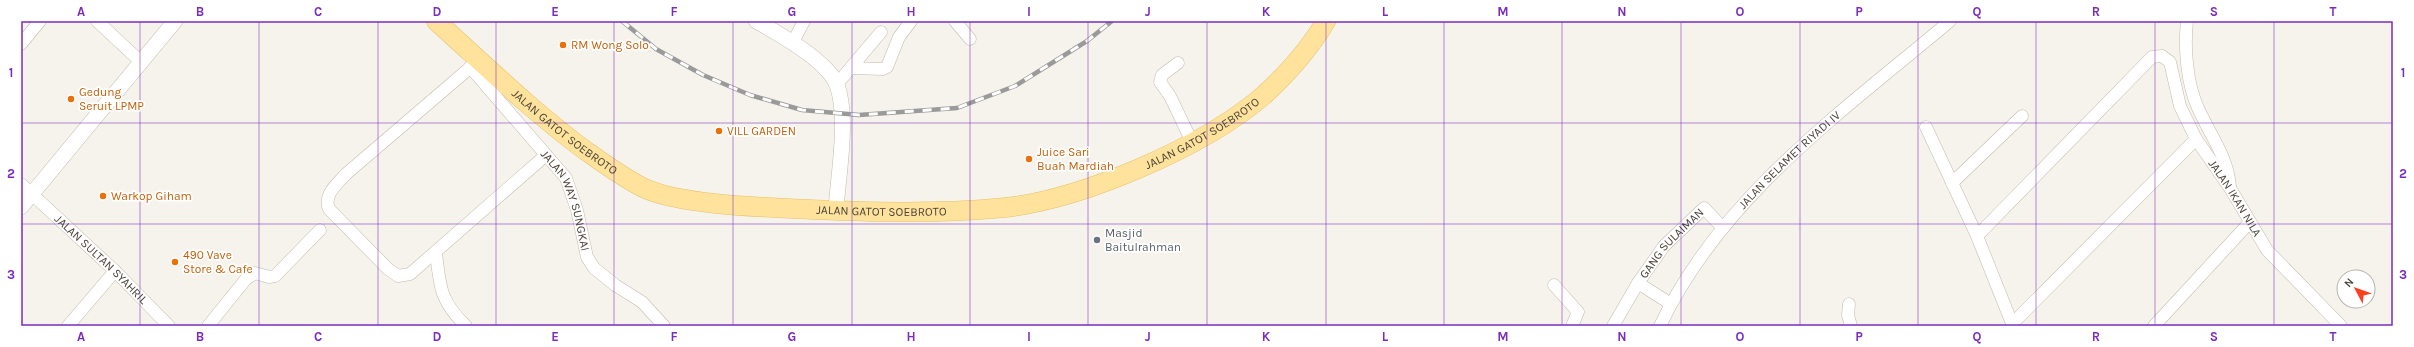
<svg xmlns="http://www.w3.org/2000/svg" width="2414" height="347" font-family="Karla,sans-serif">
  <rect width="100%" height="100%" fill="#f6f3ec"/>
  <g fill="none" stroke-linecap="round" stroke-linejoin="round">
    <!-- minor casing -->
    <g stroke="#c2bbae" stroke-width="13">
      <g id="minor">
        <path d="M 97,21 L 141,62"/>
        <path d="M 955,21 L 970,39"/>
        <path d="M 2187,21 C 2184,48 2187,84 2198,108 C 2210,135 2228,157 2230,187"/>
        <path d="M 793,42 L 804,21"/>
        <path d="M 21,44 L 40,21"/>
        <path d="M 479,60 L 346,174 C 337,184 323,195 329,209 L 388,269 L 398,276 L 410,274 L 545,156"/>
        <path d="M 1178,63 L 1162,75 L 1160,82 L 1170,96 L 1192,142"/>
        <path id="s1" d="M 470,67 L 566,178 L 577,210 L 587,257 L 594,268 L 615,285 L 642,302 L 664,326"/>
        <path d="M 851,68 L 883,69 L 887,67 L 899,37 L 911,21"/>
        <path d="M 837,84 L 881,32"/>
        <path d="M 1926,127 L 1977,236 L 2013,326"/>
        <path d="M 1952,183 L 2022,116"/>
        <path id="s2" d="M 21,184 L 115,271 L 169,326"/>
        <path id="s3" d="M 1977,236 L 2152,57 L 2162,56 L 2170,62 L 2180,106 L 2196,139 L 2230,188 L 2267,250 L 2341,326"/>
        <path d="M 436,253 C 440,287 440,301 466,326"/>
        <path d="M 1638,283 L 1671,304"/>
        <path d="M 1554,285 L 1578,312 L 1572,326"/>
        <path d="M 1849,304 L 1848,315 L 1851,326"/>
        <path d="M 2012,324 L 2196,139"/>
        <path d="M 68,326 L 115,271"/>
        <path d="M 208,326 L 246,279 L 255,273 L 269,277 L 275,276 L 320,230"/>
        <path id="s4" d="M 1613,326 L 1638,283 L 1664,246 L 1704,208 L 1723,228"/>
        <path id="s5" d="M 1660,326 C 1721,197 1843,111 1950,21"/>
        <path d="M 2154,326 L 2250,222"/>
      </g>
    </g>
    <!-- tertiary casing -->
    <g stroke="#c2bbae" stroke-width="16">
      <g id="tertiary">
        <path d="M 756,21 C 778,33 828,61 837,85 C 849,118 838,175 836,210"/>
        <path d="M 21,207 L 175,21"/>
      </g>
    </g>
    <!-- primary casing -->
    <g stroke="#e6c16a" stroke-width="20">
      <g id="primary">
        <path id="s6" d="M 436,21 C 485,65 533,112 586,151 C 605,164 625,179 646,189 C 684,205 760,207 802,209 C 867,212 935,214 1000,208 C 1079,201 1204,147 1264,95 C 1287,74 1310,48 1326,21"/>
      </g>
    </g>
    <!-- minor -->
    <use href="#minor" stroke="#fff" stroke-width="12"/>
    <!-- tertiary -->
    <use href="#tertiary" stroke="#fff" stroke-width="15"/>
    <!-- primary -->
    <use href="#primary" stroke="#ffe39c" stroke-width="19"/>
    <!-- rail casing -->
    <g stroke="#9a9a9a" stroke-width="4.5">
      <path id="rail" d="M 622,21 L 656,49 L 703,75 L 750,95 L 802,110 L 859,115 L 957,108 L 1015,86 L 1087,41 L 1112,21"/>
    </g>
    <!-- rail -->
    <use href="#rail" stroke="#fff" stroke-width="3" stroke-dasharray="9" stroke-linecap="butt"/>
  </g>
  <!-- grid -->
  <path fill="none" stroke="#7b2cbf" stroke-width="1" stroke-opacity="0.55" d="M 140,21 L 140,326M 259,21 L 259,326M 378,21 L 378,326M 496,21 L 496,326M 614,21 L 614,326M 733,21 L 733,326M 852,21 L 852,326M 970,21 L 970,326M 1088,21 L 1088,326M 1207,21 L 1207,326M 1326,21 L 1326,326M 1444,21 L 1444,326M 1562,21 L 1562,326M 1681,21 L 1681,326M 1800,21 L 1800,326M 1918,21 L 1918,326M 2036,21 L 2036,326M 2155,21 L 2155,326M 2274,21 L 2274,326M 21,123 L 2393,123M 21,224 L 2393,224"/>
  <!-- markers -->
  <g fill="#e8710a" stroke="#fff" stroke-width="1.5">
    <circle cx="563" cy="45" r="4"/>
    <circle cx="71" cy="99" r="4"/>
    <circle cx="719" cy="131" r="4"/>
    <circle cx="1029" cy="159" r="4"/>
    <circle cx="103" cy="196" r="4"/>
    <circle cx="175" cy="262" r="4"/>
  </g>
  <circle fill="#6b7280" stroke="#fff" stroke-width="1.5" cx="1097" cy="240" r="4"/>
  <g text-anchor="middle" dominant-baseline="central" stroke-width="3.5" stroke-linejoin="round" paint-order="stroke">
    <!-- food labels -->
    <g font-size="12" fill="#c56008" stroke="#fff" text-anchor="start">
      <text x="571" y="45">RM Wong Solo</text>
      <text x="79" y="92">Gedung<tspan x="79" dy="14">Seruit LPMP</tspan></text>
      <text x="727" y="131">VILL GARDEN</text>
      <text x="1037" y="152">Juice Sari<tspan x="1037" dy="14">Buah Mardiah</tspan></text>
      <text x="111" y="196">Warkop Giham</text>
      <text x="183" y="255">490 Vave<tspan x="183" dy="14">Store &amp; Cafe</tspan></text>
    </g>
    <!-- street labels -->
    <g font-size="12" fill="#4b4439" stroke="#fff">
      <text stroke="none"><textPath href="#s6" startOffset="170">JALAN GATOT SOEBROTO</textPath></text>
      <text stroke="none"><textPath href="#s6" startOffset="843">JALAN GATOT SOEBROTO</textPath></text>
      <text stroke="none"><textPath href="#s5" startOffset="212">JALAN SELAMET RIYADI IV</textPath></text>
      <text stroke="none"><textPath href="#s3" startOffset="423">JALAN IKAN NILA</textPath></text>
      <text stroke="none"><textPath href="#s1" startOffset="167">JALAN WAY SUNGKAI</textPath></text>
      <text stroke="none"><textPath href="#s6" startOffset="507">JALAN GATOT SOEBROTO</textPath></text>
      <text stroke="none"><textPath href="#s4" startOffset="102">GANG SULAIMAN</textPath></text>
      <text stroke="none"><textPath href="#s2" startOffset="110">JALAN SULTAN SYAHRIL</textPath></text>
    </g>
    <!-- worship labels -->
    <g font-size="12" fill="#5b616d" stroke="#fff" text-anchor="start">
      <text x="1105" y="233">Masjid<tspan x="1105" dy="14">Baitulrahman</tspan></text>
    </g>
  </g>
  <!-- border -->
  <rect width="2414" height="347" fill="none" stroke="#ffffff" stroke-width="44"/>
  <!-- north arrow -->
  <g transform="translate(2356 289) rotate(311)"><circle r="19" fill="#ffffff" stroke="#b7b4b0"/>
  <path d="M0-3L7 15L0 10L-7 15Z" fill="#fc3f1d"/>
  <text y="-6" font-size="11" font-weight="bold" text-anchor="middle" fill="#4b4439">N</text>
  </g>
  <rect x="22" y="22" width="2370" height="303" fill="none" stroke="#7b2cbf" stroke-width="1.5"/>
  <g font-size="13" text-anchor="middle" font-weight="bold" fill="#7b2cbf">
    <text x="81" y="16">A</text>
    <text x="200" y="16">B</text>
    <text x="318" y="16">C</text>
    <text x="437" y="16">D</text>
    <text x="555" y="16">E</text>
    <text x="674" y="16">F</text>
    <text x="792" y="16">G</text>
    <text x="911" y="16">H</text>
    <text x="1029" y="16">I</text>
    <text x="1148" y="16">J</text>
    <text x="1266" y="16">K</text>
    <text x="1385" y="16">L</text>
    <text x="1503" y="16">M</text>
    <text x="1622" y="16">N</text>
    <text x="1740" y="16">O</text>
    <text x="1859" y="16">P</text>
    <text x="1977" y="16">Q</text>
    <text x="2096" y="16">R</text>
    <text x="2214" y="16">S</text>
    <text x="2333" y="16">T</text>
    <text x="11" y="77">1</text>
    <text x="2403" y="77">1</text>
    <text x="11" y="178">2</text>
    <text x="2403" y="178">2</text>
    <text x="11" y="279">3</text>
    <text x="2403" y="279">3</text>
    <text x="81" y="341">A</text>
    <text x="200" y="341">B</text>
    <text x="318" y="341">C</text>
    <text x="437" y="341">D</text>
    <text x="555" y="341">E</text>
    <text x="674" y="341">F</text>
    <text x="792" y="341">G</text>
    <text x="911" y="341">H</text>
    <text x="1029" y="341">I</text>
    <text x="1148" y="341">J</text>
    <text x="1266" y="341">K</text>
    <text x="1385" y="341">L</text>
    <text x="1503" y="341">M</text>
    <text x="1622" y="341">N</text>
    <text x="1740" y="341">O</text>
    <text x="1859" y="341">P</text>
    <text x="1977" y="341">Q</text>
    <text x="2096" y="341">R</text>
    <text x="2214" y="341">S</text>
    <text x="2333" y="341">T</text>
  </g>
</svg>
